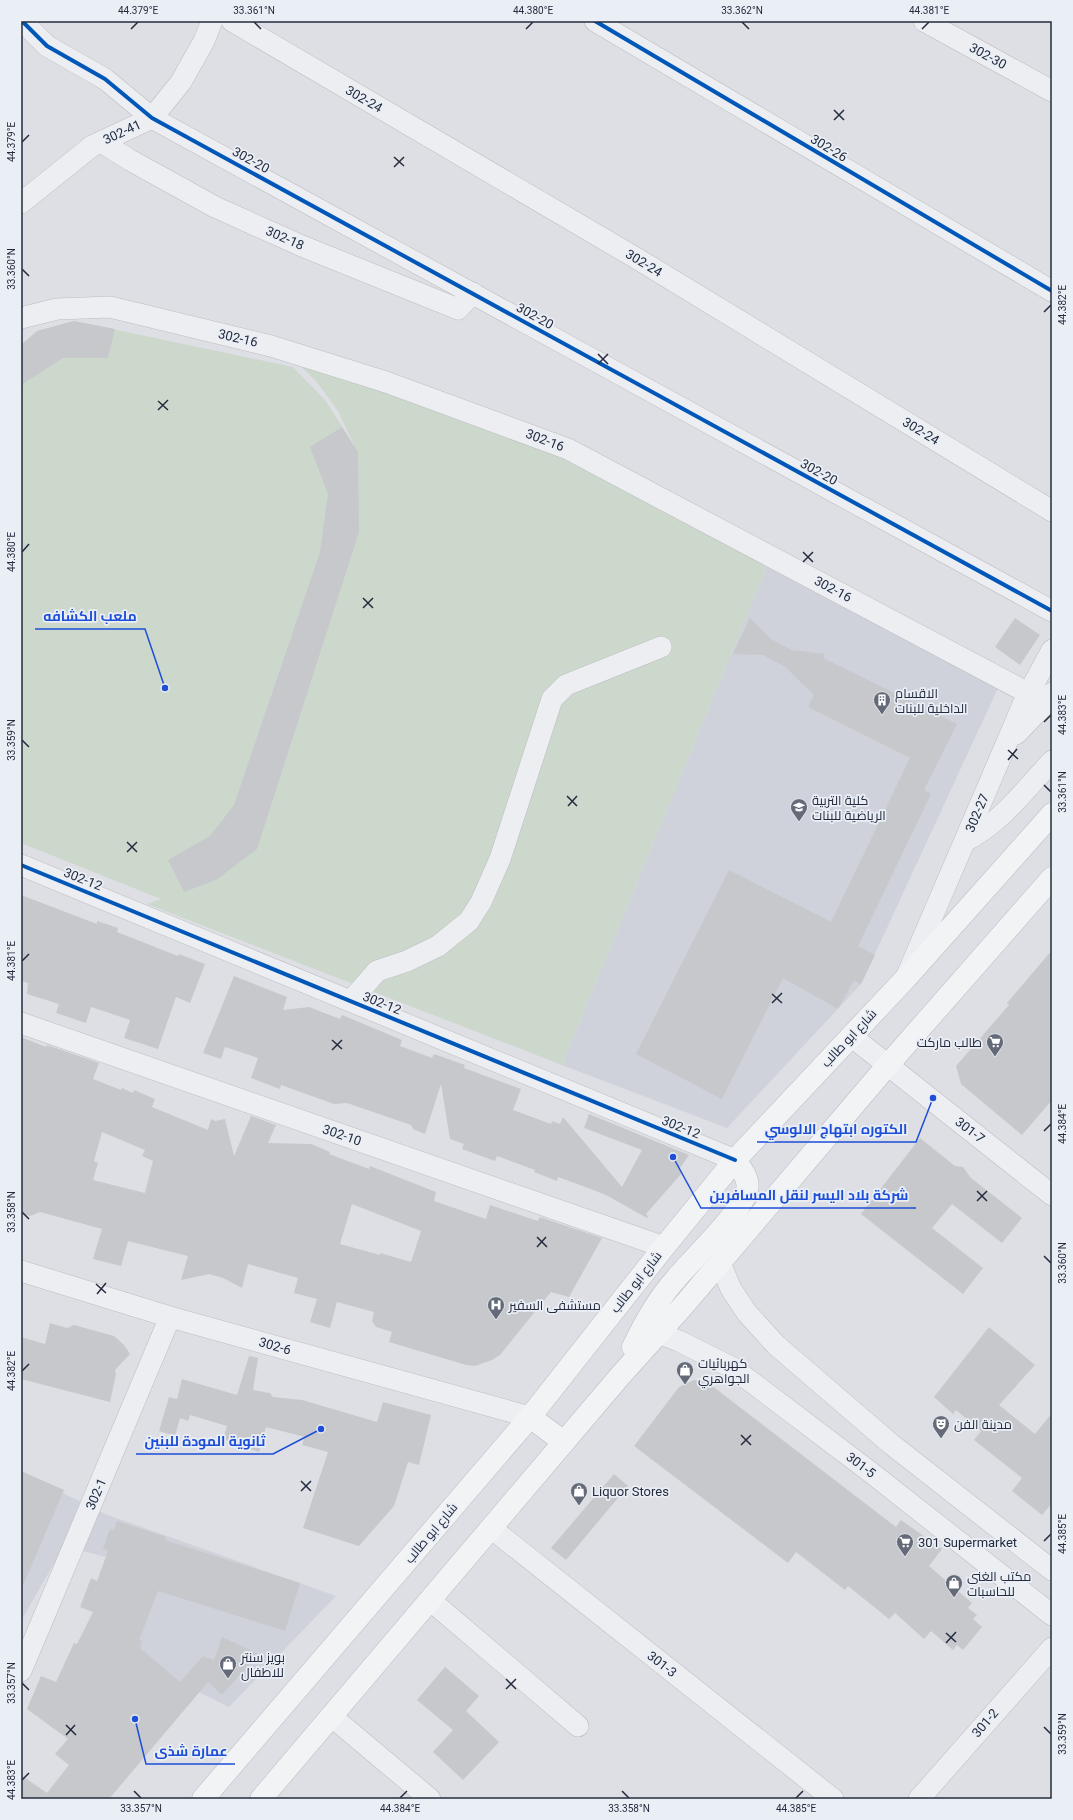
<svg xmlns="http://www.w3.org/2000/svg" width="1073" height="1820" font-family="Roboto,Cairo,sans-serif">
  <rect width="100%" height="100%" fill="#dedfe4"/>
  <!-- built -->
  <g fill="#cfd2db">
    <path d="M 768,564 L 998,688 L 861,984 L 727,1128 L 562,1065 Z"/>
    <path d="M 21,1472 L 105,1514 L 336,1596 L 229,1707 L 118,1653 L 151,1569 L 64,1546 L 21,1621 Z"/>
  </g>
  <!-- green -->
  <path fill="#cdd8cd" d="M 74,321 L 293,367 L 326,401 L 355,447 L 338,411 L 316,381 L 295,361 L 552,449 L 768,564 L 562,1065 L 147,904 L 161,899 L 21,843 L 21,345 L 37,331 Z"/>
  <!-- building -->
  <g fill="#c6c8cc" fill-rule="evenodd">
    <path d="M 74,321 L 115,329 L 108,358 L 63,358 L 21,385 L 21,345 L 37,331 Z"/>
    <path d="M 342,427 L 358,452 L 359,532 L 257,849 L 216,880 L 184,892 L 168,860 L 210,836 L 234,805 L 320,552 L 328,494 L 310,447 Z"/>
    <path d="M 750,618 L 771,639 L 792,650 L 825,654 L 823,658 L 957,724 L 924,790 L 931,794 L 858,946 L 875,955 L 861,984 L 854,980 L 838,1009 L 783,978 L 722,1099 L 636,1054 L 729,870 L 831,922 L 910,758 L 808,707 L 814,695 L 784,666 L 763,655 L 733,654 Z"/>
    <path d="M 1015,618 L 1040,635 L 1020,665 L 995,647 Z"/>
    <path d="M 21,895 L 97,924 L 97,921 L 118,928 L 117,932 L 178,956 L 179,954 L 205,964 L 190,1003 L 176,997 L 158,1049 L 124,1038 L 130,1020 L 91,1007 L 86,1023 L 56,1013 L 59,1004 L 27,994 L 28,983 L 21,981 Z"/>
    <path d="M 1052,950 L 1052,1100 L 1022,1135 L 961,1084 L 956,1066 L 1009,1005 L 1007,1003 Z"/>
    <path d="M 234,976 L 287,997 L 283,1010 L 309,1007 L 340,1019 L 342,1015 L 402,1040 L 400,1046 L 432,1058 L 434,1054 L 465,1065 L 464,1068 L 521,1089 L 513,1110 L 551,1124 L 552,1121 L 560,1124 L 563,1117 L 622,1187 L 642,1150 L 584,1128 L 589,1114 L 689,1155 L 680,1168 L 681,1174 L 646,1214 L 648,1217 L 647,1218 L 606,1195 L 588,1188 L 558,1177 L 557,1181 L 534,1172 L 535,1170 L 497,1156 L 495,1161 L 462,1149 L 464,1144 L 450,1139 L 441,1084 L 425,1134 L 413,1129 L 411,1125 L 347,1103 L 334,1104 L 281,1085 L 280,1089 L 251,1078 L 258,1058 L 225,1047 L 221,1059 L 203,1053 Z"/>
    <path d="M 21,1037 L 46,1047 L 47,1045 L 99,1063 L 93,1079 L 121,1090 L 122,1088 L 133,1093 L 134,1090 L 155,1099 L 152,1107 L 208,1130 L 211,1119 L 215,1121 L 225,1119 L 234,1156 L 251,1116 L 276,1125 L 268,1143 L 311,1144 L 330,1152 L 329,1154 L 369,1169 L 370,1166 L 436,1192 L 434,1201 L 486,1219 L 490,1205 L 538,1221 L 540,1217 L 602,1238 L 569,1297 L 551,1292 L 500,1355 L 492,1360 L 475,1366 L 466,1365 L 389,1342 L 392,1332 L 376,1327 L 372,1321 L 374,1312 L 337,1302 L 330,1328 L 310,1322 L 317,1299 L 294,1293 L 298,1278 L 248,1264 L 242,1288 L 223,1278 L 209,1274 L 181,1280 L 188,1256 L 128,1241 L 121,1266 L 93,1259 L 102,1229 L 40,1212 L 30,1216 L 21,1214 ZM 102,1132 L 145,1150 L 142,1156 L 153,1161 L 145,1193 L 93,1180 L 98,1163 L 94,1161 ZM 352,1204 L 421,1231 L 411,1262 L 380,1253 L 380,1255 L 340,1244 Z"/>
    <path d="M 920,1138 L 955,1166 L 963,1167 L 971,1178 L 1022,1218 L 1002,1243 L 952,1204 L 932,1228 L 983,1268 L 963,1294 L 861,1214 Z"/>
    <path d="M 50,1323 L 67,1328 L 74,1325 L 114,1336 L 124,1345 L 130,1354 L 115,1370 L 116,1374 L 110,1402 L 21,1379 L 21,1337 L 45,1344 Z"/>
    <path d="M 989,1327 L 1035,1365 L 999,1405 L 1035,1434 L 1052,1413 L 1052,1503 L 1042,1515 L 1012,1491 L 1022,1478 L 974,1440 L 981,1431 L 956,1410 L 953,1414 L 934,1397 Z"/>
    <path d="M 249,1356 L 258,1358 L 253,1390 L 270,1393 L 273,1397 L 302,1400 L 377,1422 L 383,1402 L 431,1415 L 419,1465 L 408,1462 L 394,1506 L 359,1546 L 303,1528 L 328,1452 L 302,1445 L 305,1437 L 266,1427 L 259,1452 L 223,1439 L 227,1426 L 190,1415 L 188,1421 L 180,1418 L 175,1436 L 159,1431 L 169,1397 L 177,1399 L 182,1379 L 237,1395 Z"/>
    <path d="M 694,1380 L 702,1381 L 711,1385 L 896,1527 L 901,1520 L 942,1549 L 929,1566 L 972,1603 L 968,1608 L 977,1615 L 973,1619 L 982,1627 L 963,1650 L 957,1645 L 953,1650 L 931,1631 L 924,1639 L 895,1613 L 889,1619 L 848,1586 L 845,1590 L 796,1552 L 788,1563 L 634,1446 L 679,1387 Z"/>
    <path d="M 21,1471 L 64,1490 L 21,1590 Z"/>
    <path d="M 614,1474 L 628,1486 L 566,1560 L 551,1548 Z"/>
    <path d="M 117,1521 L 166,1537 L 165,1540 L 300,1583 L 285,1631 L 158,1591 L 139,1640 L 142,1641 L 140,1648 L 180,1682 L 203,1656 L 214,1660 L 222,1637 L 258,1654 L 222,1695 L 208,1682 L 109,1799 L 21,1799 L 21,1775 L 47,1793 L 69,1765 L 55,1754 L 68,1739 L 27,1709 L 41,1676 L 56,1682 L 74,1643 L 77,1644 L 93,1612 L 80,1607 L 91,1578 L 97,1581 L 108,1551 L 103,1549 L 110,1529 L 114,1530 Z"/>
    <path d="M 445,1667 L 479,1696 L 466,1711 L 499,1742 L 463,1780 L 433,1752 L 453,1730 L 417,1700 Z"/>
  </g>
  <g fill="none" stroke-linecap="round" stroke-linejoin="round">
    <!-- minor casing -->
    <g stroke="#bcbdc2" stroke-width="22">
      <g id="minor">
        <path d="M 22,21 L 47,46 L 105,79 L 152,118 L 1052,611"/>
        <path d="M 232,21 L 636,258 L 1052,511"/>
        <path d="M 595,21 L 1052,291"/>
        <path d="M 924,21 L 1052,91"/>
        <path d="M 101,142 L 130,160 L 215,207 L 302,246 L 458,309 L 473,293"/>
        <path d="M 21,203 L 92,146 L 152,118 L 181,82 L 204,41 L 212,21"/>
        <path d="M 21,318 L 57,309 L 110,307 L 271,346 L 386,382 L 568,449 L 1028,693"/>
        <path d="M 1016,734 L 1044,705 L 1052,693"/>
        <path d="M 965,841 C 1002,822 1024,791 1052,761"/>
        <path d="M 21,865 L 735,1160"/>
        <path d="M 908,973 L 1025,700 L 1052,650"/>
        <path d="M 351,1001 L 377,971 L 407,961 L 438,946 L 469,921 L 481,902 L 500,859 L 552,699 L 566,685 L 661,647"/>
        <path d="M 21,1023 L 664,1247"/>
        <path d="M 851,1036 L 1052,1195"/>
        <path d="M 720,1263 L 731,1289 L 747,1313 L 776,1345 L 891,1444 L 1052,1570"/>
        <path d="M 21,1271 L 170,1317 L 530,1417"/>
        <path d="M 658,1333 L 679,1341 L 733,1368 L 869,1471 L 1052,1615"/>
        <path d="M 491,1528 L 833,1799"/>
        <path d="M 430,1600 L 578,1726"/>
        <path d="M 21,1671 L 170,1317"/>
        <path d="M 331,1716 L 430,1799"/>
        <path d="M 919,1799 L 1052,1648"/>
      </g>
    </g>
    <!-- major casing -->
    <g stroke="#babcc2" stroke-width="23">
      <g id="major">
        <path d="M 633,1347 C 644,1324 658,1299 675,1280 C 692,1259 741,1214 747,1190 C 750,1180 741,1168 735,1160"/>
        <path d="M 530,1417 L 564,1442"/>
        <path d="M 203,1799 L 530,1417 L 664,1247 L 735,1160 L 906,978 L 1052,814"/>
        <path d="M 261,1799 L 620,1376 L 683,1306 L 887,1066 L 1052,878"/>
      </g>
    </g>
    <!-- minor -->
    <use href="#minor" stroke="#edeef1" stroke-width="21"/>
    <!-- major -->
    <use href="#major" stroke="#f2f3f5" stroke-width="22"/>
    <!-- cycleway casing -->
    <g stroke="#eaeef5" stroke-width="6">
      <g id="cycleway">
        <path d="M 22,21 L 47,46 L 105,79 L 152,118 L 1052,611"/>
        <path d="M 595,21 L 1052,291"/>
        <path d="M 21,865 L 735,1160"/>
      </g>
    </g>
    <!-- cycleway -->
    <use href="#cycleway" stroke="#0057b8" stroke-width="4"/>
  </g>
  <!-- ticks -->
  <path fill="none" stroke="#242b3e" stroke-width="1.5" d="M 254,22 L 261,29M 742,22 L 749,29M 131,29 L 138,22M 526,29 L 533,22M 922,29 L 929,22M 834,110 L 844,120M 834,120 L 844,110M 22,142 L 29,135M 394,157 L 404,166M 394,167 L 404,157M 22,269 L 29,276M 1044,312 L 1051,305M 598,354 L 608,364M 598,364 L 608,354M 158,401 L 168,410M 158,410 L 168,400M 22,552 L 29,544M 803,552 L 813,562M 803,562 L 813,552M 363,598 L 373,608M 363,608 L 373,598M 1044,722 L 1051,715M 22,740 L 29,747M 1008,750 L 1018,759M 1008,760 L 1017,749M 1044,785 L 1051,792M 567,796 L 577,806M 568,806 L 577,796M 127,842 L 137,852M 127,852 L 137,842M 22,961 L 29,954M 772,994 L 782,1003M 772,1003 L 782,993M 332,1040 L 342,1049M 332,1050 L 342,1040M 1044,1131 L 1051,1124M 977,1191 L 987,1201M 977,1201 L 987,1191M 22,1212 L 29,1219M 537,1237 L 547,1247M 537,1247 L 546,1237M 1044,1256 L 1051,1263M 96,1284 L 106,1293M 97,1294 L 106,1283M 22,1371 L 29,1364M 741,1435 L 751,1445M 741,1445 L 751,1435M 301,1481 L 311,1491M 301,1491 L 311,1481M 1044,1541 L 1051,1534M 946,1633 L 956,1642M 946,1643 L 956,1632M 506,1679 L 516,1689M 22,1683 L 29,1690M 506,1689 L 516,1679M 66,1725 L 76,1735M 1044,1727 L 1051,1734M 66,1735 L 75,1725M 22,1780 L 29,1773M 134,1791 L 141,1798M 622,1791 L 629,1798M 400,1798 L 407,1791M 796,1798 L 803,1791"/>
  <!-- icons -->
  <defs>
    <g id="building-pin" transform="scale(0.9)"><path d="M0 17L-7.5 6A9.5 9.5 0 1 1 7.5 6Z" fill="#656a78" stroke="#eaeef5"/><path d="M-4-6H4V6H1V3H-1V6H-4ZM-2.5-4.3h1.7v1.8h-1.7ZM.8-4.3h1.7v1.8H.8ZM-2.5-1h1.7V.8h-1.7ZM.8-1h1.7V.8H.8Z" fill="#fff"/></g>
    <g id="university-pin" transform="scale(0.9)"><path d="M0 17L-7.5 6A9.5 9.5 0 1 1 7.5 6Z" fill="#656a78" stroke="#eaeef5"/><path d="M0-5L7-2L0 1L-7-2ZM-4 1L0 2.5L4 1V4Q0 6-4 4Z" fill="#fff"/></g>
    <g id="supermarket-pin" transform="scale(0.9)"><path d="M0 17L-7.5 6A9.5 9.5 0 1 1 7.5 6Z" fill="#656a78" stroke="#eaeef5"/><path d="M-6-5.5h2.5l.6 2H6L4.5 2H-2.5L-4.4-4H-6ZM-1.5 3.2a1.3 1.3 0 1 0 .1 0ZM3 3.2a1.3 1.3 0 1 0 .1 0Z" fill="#fff"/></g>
    <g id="hospital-pin" transform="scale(0.9)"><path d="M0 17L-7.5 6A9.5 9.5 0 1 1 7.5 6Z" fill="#656a78" stroke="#eaeef5"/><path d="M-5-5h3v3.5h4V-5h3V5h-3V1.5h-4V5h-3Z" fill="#fff"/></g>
    <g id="shop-pin" transform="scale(0.9)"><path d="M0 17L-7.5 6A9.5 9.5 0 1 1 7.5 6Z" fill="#656a78" stroke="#eaeef5"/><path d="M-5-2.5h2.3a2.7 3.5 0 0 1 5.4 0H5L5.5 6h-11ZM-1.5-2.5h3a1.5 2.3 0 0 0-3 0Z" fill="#fff"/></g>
    <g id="theatre-pin" transform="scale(0.9)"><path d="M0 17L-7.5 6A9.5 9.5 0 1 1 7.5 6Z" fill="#656a78" stroke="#eaeef5"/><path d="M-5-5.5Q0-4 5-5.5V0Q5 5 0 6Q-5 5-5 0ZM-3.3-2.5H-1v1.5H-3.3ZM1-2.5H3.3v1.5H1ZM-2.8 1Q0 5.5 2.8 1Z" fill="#fff"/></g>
  </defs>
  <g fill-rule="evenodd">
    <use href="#building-pin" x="882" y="700"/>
    <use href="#university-pin" x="799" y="807"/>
    <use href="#supermarket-pin" x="995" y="1042"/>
    <use href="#hospital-pin" x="496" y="1305"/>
    <use href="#shop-pin" x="685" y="1370"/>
    <use href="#theatre-pin" x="941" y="1424"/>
    <use href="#shop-pin" x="579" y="1491"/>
    <use href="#supermarket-pin" x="905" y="1542"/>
    <use href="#shop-pin" x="954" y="1583"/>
    <use href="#shop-pin" x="228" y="1664"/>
  </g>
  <g text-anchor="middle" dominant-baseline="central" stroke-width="3.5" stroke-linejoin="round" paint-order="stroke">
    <!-- street labels -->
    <g font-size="13" fill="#242b3e" stroke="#eaeef5">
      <text transform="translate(988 56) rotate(29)">302-30</text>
      <text transform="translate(364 99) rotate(30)">302-24</text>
      <text transform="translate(122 132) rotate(-25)">302-41</text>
      <text transform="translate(829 148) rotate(31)">302-26</text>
      <text transform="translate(251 160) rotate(29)">302-20</text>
      <text transform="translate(285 238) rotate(24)">302-18</text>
      <text transform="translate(644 263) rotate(31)">302-24</text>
      <text transform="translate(535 316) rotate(29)">302-20</text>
      <text transform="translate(238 338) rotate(13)">302-16</text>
      <text transform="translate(921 431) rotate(31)">302-24</text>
      <text transform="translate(545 440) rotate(21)">302-16</text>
      <text transform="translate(819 472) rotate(29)">302-20</text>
      <text transform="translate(833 589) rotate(28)">302-16</text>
      <text transform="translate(977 813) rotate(-67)">302-27</text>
      <text transform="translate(83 879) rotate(22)">302-12</text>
      <text transform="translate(382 1003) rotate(22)">302-12</text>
      <text transform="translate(849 1038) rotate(-47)">شارع ابو طالب</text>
      <text transform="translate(681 1127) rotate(22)">302-12</text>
      <text transform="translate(970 1130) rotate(38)">301-7</text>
      <text transform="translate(342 1135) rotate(19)">302-10</text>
      <text transform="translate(636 1282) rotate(-52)">شارع ابو طالب</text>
      <text transform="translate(275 1346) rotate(16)">302-6</text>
      <text transform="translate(861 1465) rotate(37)">301-5</text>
      <text transform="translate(96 1494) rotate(-67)">302-1</text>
      <text transform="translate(431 1533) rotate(-50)">شارع ابو طالب</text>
      <text transform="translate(662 1664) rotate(38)">301-3</text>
      <text transform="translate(985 1723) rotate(-49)">301-2</text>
    </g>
    <!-- poi labels -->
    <g font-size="13" fill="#242b3e" stroke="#eaeef5" text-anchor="start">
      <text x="895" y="693">الاقسام<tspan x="895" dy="15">الداخلية للبنات</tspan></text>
      <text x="812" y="800">كلية التربية<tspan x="812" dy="15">الرياضية للبنات</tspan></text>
      <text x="982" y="1042" text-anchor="end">طالب ماركت</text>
      <text x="509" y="1305">مستشفى السفير</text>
      <text x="698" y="1363">كهربائيات<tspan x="698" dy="15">الجواهري</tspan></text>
      <text x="954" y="1424">مدينة الفن</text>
      <text x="592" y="1491">Liquor Stores</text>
      <text x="918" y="1542">301 Supermarket</text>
      <text x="967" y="1576">مكتب الغنى<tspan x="967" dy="15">للحاسبات</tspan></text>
      <text x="241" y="1657">بويز سنتر<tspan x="241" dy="15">للاطفال</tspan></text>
    </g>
  </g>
  <!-- callouts -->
  <path fill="none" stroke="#1d4ed8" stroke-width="1.5" d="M165 688L145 629H35M933 1098L916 1142H757M673 1157L701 1208H916M321 1429L273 1454H136M135 1719L146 1764H235"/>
  <g fill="#1d4ed8" stroke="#eaeef5" stroke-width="1.5">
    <circle cx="165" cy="688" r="4"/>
    <circle cx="933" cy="1098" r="4"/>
    <circle cx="673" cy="1157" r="4"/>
    <circle cx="321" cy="1429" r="4"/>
    <circle cx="135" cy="1719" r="4"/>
  </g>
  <g font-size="14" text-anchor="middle" font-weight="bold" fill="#1d4ed8" stroke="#eaeef5" stroke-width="3.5" stroke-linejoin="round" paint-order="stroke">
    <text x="90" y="621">ملعب الكشافه</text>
    <text x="836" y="1134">الكتوره ابتهاج الالوسي</text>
    <text x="809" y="1200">شركة بلاد اليسر لنقل المسافرين</text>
    <text x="205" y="1446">ثانوية المودة للبنين</text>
    <text x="191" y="1756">عمارة شذى</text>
  </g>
  <!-- border -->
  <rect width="1073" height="1820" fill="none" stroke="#eaeef5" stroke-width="44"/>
  <rect x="22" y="22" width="1029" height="1776" fill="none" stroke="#242b3e" stroke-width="1.5"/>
  <g font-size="10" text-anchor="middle" fill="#242b3e">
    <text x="138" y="14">44.379°E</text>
    <text x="254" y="14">33.361°N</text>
    <text x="533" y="14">44.380°E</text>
    <text x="742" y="14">33.362°N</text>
    <text x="929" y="14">44.381°E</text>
    <text transform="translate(11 142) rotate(-90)" y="4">44.379°E</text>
    <text transform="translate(11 269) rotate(-90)" y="4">33.360°N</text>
    <text transform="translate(1062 305) rotate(-90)" y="4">44.382°E</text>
    <text transform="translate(11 552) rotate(-90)" y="4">44.380°E</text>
    <text transform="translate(1062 715) rotate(-90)" y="4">44.383°E</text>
    <text transform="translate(11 740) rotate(-90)" y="4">33.359°N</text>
    <text transform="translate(1062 792) rotate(-90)" y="4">33.361°N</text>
    <text transform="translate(11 961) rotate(-90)" y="4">44.381°E</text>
    <text transform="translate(1062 1124) rotate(-90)" y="4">44.384°E</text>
    <text transform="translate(11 1212) rotate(-90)" y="4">33.358°N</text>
    <text transform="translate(1062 1263) rotate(-90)" y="4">33.360°N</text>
    <text transform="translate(11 1371) rotate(-90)" y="4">44.382°E</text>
    <text transform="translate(1062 1534) rotate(-90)" y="4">44.385°E</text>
    <text transform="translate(11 1683) rotate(-90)" y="4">33.357°N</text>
    <text transform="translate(1062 1734) rotate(-90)" y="4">33.359°N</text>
    <text transform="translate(11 1780) rotate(-90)" y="4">44.383°E</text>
    <text x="141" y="1812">33.357°N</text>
    <text x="400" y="1812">44.384°E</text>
    <text x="629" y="1812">33.358°N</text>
    <text x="796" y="1812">44.385°E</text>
  </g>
</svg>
